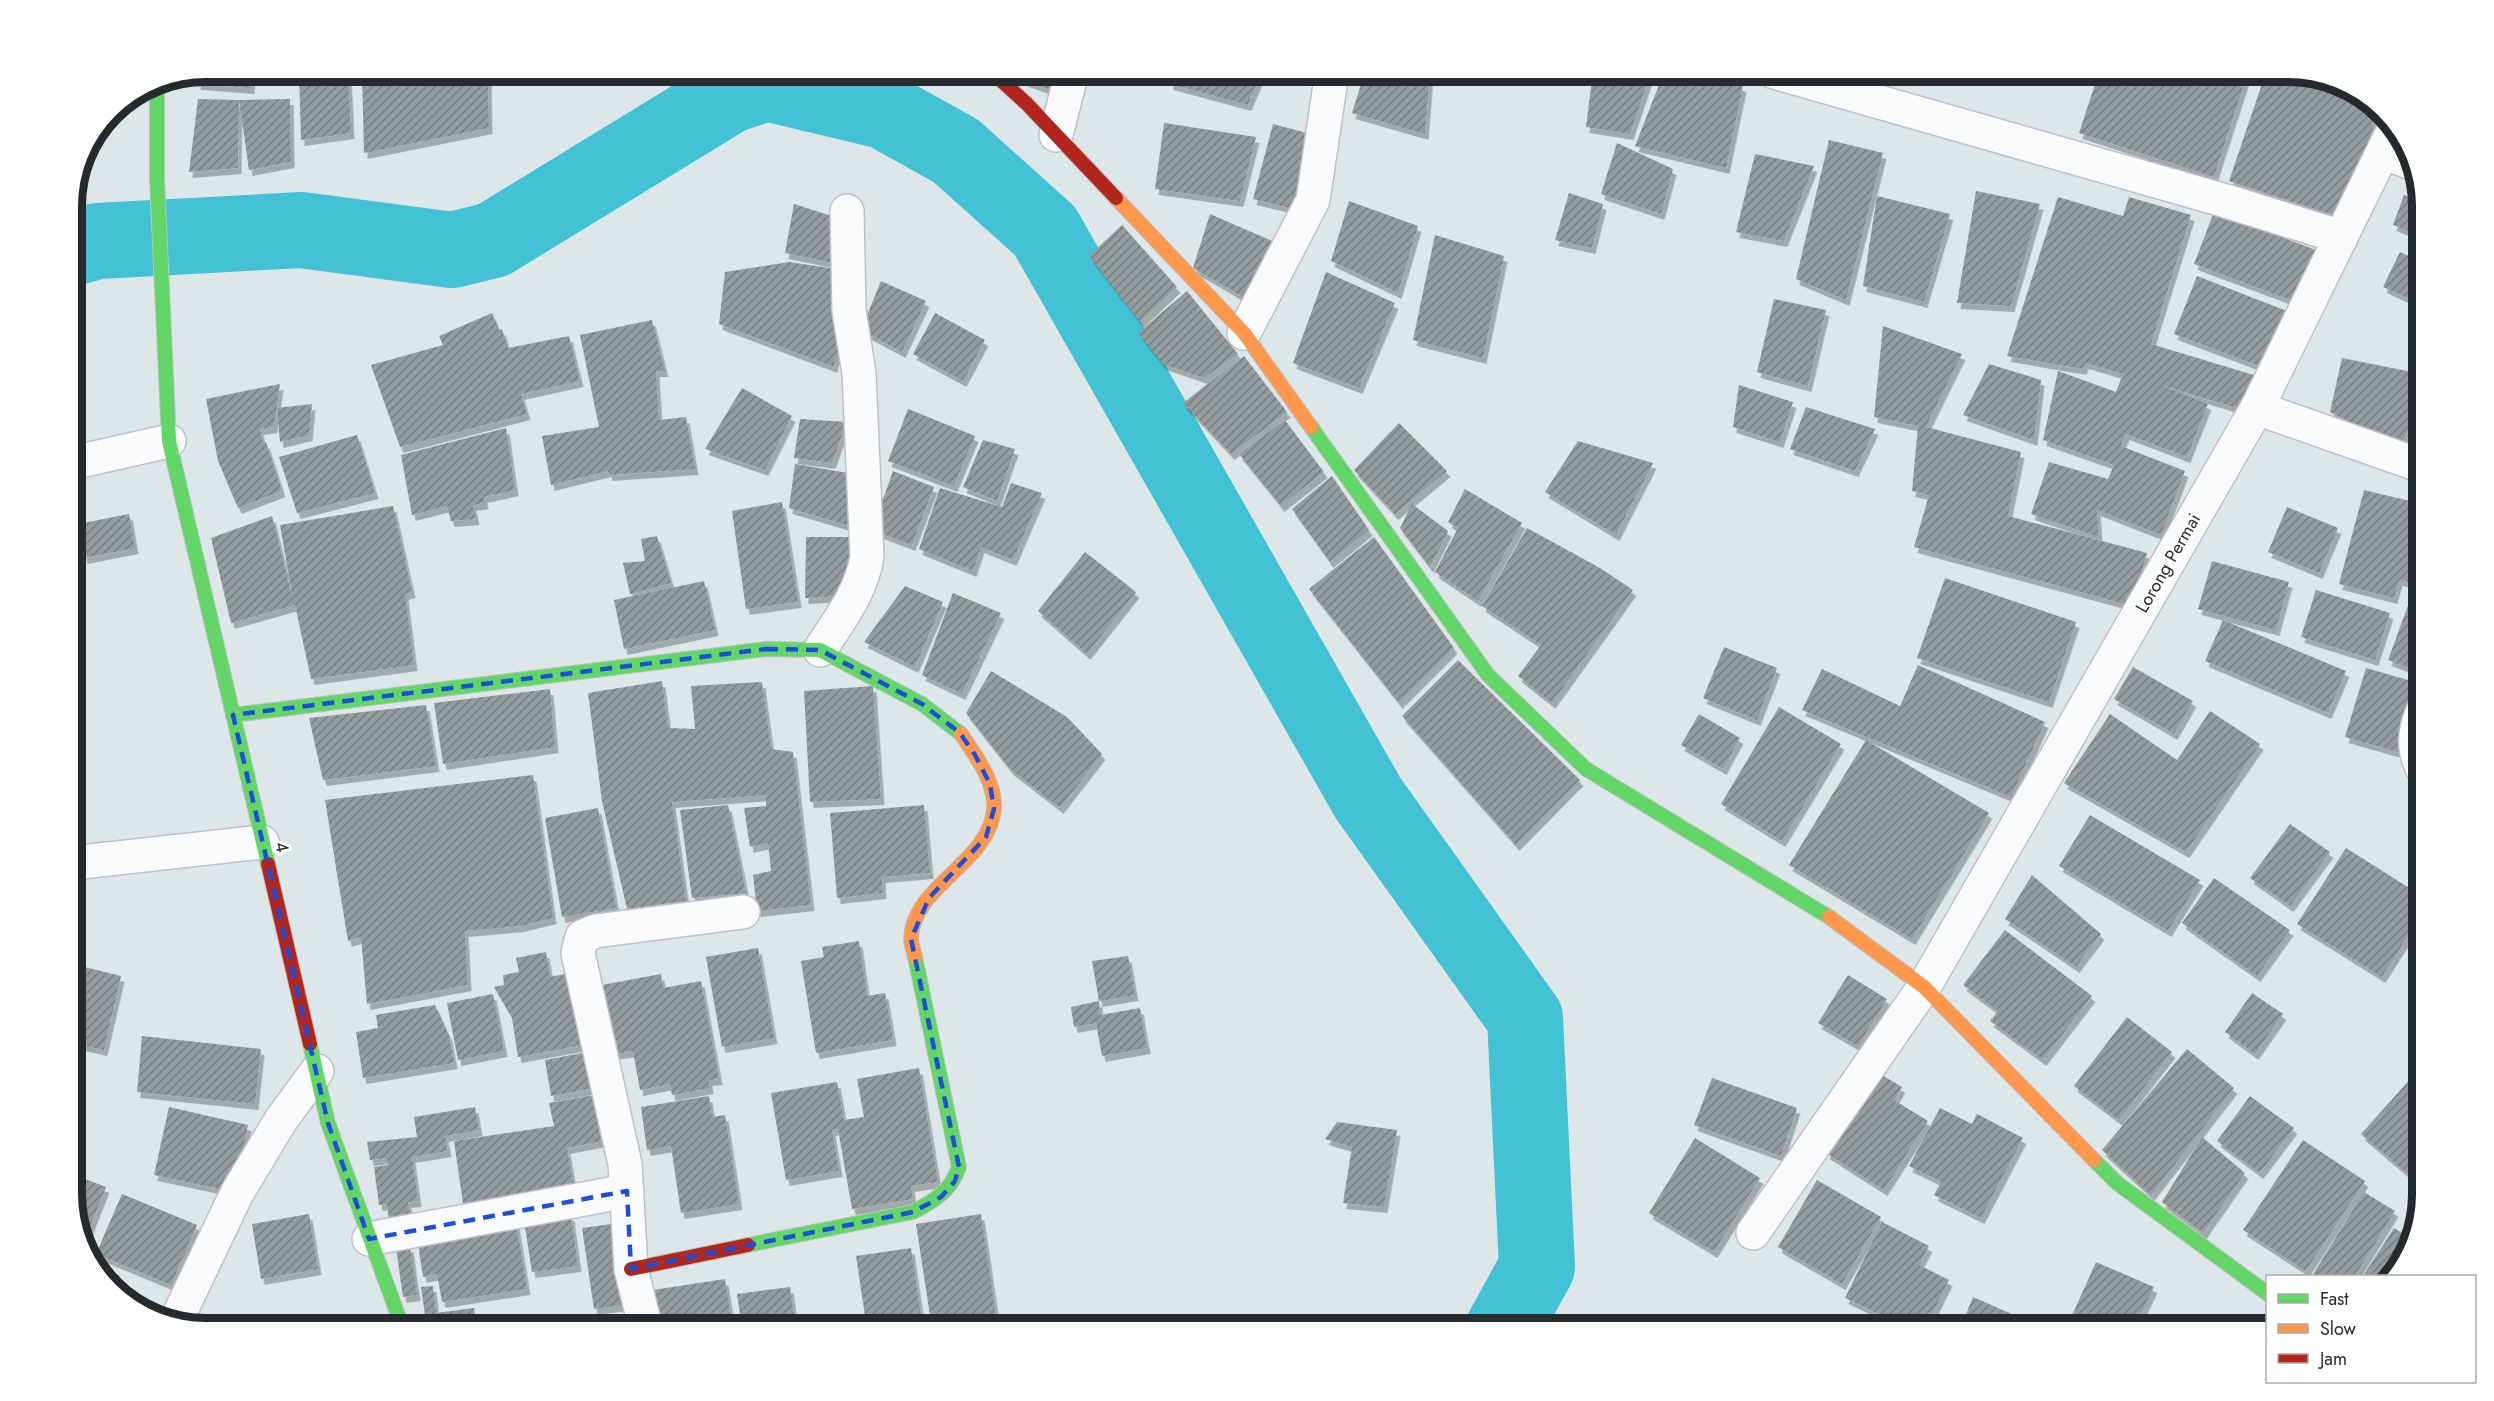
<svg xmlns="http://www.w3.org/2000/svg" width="2494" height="1401" font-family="Jost,sans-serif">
  <defs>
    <pattern id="building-hatch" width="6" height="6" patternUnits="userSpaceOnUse" patternTransform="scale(1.5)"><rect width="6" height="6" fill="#959c9d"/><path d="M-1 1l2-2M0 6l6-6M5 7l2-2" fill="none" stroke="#797f80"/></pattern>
    <filter id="shadow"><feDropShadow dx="3.5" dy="6" stdDeviation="0" flood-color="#0004"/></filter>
  </defs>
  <rect width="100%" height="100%" fill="#dde6e8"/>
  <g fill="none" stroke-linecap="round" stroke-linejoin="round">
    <!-- river -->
    <path stroke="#42c2d4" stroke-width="76" d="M 72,248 L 98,241 L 301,230 L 452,250 L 493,240 L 730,95 L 767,83 L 884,111 L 956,151 L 1045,231 L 1368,798 L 1525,1018 L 1537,1267 L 1503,1329"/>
  </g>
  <!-- building -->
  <g fill="url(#building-hatch)" filter="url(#shadow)">
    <path d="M 206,72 L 252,72 L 251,88 L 197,84 L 199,73 Z"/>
    <path d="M 299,72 L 348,72 L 351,133 L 301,140 Z"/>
    <path d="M 362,72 L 488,72 L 489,128 L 364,153 Z"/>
    <path d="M 1012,72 L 1056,72 L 1053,91 L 1012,76 Z"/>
    <path d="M 1171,72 L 1206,72 L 1206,87 L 1208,72 L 1262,72 L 1248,105 L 1170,84 Z"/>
    <path d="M 1380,72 L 1430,72 L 1425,134 L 1352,113 L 1363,78 L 1379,80 Z"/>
    <path d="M 1593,72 L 1651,72 L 1630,134 L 1586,127 Z"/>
    <path d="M 1664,72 L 1685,72 L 1743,86 L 1726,168 L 1635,146 Z"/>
    <path d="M 2099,72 L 2248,72 L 2214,177 L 2079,133 Z"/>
    <path d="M 2266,72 L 2288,72 L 2355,90 L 2378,113 L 2343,218 L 2229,181 Z"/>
    <path d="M 198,99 L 239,100 L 238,168 L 189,172 Z"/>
    <path d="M 290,99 L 291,162 L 249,170 L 239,100 Z"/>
    <path d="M 1164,123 L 1256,137 L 1240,201 L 1155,189 Z"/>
    <path d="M 1273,124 L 1314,135 L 1294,209 L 1253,199 Z"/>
    <path d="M 1829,140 L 1883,153 L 1846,300 L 1796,279 Z"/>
    <path d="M 1617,143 L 1673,169 L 1661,214 L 1601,194 Z"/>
    <path d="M 1755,154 L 1814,166 L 1784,241 L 1736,232 Z"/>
    <path d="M 1976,191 L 2040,204 L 2011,306 L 1957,303 Z"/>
    <path d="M 1569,193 L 1603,204 L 1592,248 L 1555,240 Z"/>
    <path d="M 2404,195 L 2422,201 L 2422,237 L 2393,225 Z"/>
    <path d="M 1877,196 L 1950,214 L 1924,302 L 1863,286 Z"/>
    <path d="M 2058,197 L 2123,216 L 2129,197 L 2191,215 L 2151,344 L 2257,376 L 2247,411 L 2161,385 L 2208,404 L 2187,457 L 2126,434 L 2121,446 L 2185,471 L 2161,535 L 2097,510 L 2099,537 L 2031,514 L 2049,462 L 2108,479 L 2114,465 L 2043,440 L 2058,371 L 2116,392 L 2123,374 L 2085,363 L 2083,369 L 2007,356 Z"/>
    <path d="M 1349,201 L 1418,226 L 1398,293 L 1331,261 Z"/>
    <path d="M 794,204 L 835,217 L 833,263 L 785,253 Z"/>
    <path d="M 2214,212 L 2316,250 L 2296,302 L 2194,264 Z"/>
    <path d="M 1210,214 L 1272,241 L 1248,300 L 1193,268 Z"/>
    <path d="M 1122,225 L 1177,287 L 1140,322 L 1089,256 Z"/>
    <path d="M 1435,235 L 1504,256 L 1483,358 L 1413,340 Z"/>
    <path d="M 2400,252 L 2422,262 L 2422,305 L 2383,287 Z"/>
    <path d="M 789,262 L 836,269 L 841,337 L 834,367 L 719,324 L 725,272 Z"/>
    <path d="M 1326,272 L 1395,303 L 1359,388 L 1293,363 Z"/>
    <path d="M 2197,276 L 2289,312 L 2267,369 L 2174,334 Z"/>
    <path d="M 881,281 L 926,301 L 902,352 L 861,330 Z"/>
    <path d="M 1187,291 L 1238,354 L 1204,378 L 1163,364 L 1138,333 Z"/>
    <path d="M 1774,299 L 1826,310 L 1808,386 L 1757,372 Z"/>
    <path d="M 492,313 L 499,330 L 502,329 L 508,348 L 569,336 L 580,381 L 521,394 L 527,414 L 400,447 L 371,365 L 443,345 L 439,336 Z"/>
    <path d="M 935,313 L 985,340 L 963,381 L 913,354 Z"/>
    <path d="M 652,320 L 665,371 L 656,371 L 659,420 L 686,417 L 695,469 L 609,475 L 608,471 L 551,485 L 542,436 L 599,427 L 580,335 Z"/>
    <path d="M 1883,326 L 1962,354 L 1926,427 L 2021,452 L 2008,516 L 2147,553 L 2132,606 L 1914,547 L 1929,495 L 1912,491 L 1918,426 L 1874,417 Z"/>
    <path d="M 1244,356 L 1287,412 L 1231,454 L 1183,403 Z"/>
    <path d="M 2342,358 L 2422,374 L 2422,403 L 2400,447 L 2330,412 Z"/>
    <path d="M 1989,364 L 2041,380 L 2034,440 L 1963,415 Z"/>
    <path d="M 280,384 L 274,427 L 260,429 L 263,443 L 266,442 L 282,491 L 238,508 L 218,461 L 206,399 Z"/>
    <path d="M 1739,385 L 1793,402 L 1780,442 L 1733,427 Z"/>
    <path d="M 742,388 L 792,416 L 765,470 L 705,449 Z"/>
    <path d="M 312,404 L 309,435 L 280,442 L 277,408 Z"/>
    <path d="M 1806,407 L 1875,429 L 1855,471 L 1790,449 Z"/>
    <path d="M 908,409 L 975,436 L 954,486 L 888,461 Z"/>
    <path d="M 800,419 L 847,422 L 832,463 L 794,458 Z"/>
    <path d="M 1285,420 L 1324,472 L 1281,506 L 1239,454 Z"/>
    <path d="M 1399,423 L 1447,471 L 1395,514 L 1354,470 Z"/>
    <path d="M 506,428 L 515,490 L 484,497 L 485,503 L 473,505 L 476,519 L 451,521 L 447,506 L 412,515 L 401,455 Z"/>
    <path d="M 357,435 L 375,493 L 297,513 L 279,457 Z"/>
    <path d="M 983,440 L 1015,449 L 997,501 L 963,487 Z"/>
    <path d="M 1578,441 L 1653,463 L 1616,535 L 1545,492 Z"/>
    <path d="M 795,464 L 854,474 L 853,527 L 789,508 Z"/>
    <path d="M 893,471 L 934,487 L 912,545 L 872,530 Z"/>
    <path d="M 1332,476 L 1369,530 L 1330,562 L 1292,509 Z"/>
    <path d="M 1011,483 L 1042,493 L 1013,560 L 981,547 L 973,571 L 919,549 L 940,488 L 1002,507 Z"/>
    <path d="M 1465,489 L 1522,523 L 1478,601 L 1435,572 L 1458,528 L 1448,522 Z"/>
    <path d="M 2364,490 L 2422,504 L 2422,585 L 2399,580 L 2394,598 L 2339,584 Z"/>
    <path d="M 72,502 L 78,524 L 80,561 L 72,562 Z"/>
    <path d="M 782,502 L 798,602 L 746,609 L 732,511 Z"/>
    <path d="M 1412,504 L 1448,531 L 1430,567 L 1400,528 Z"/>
    <path d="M 393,506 L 412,592 L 405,594 L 414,665 L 311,679 L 295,605 L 231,623 L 211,538 L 272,516 L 293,600 L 280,525 Z"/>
    <path d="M 2287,507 L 2338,528 L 2319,573 L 2268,552 Z"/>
    <path d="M 129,514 L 135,548 L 84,558 L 78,524 Z"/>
    <path d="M 1527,528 L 1600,568 L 1633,590 L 1552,703 L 1518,676 L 1541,645 L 1482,606 Z"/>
    <path d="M 657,536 L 671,583 L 630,594 L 623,563 L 645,561 L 641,539 Z"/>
    <path d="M 806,537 L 859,537 L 841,596 L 805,598 Z"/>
    <path d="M 1374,537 L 1454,648 L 1399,703 L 1309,589 Z"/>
    <path d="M 1085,552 L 1136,592 L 1087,654 L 1038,611 Z"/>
    <path d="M 2212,561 L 2289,582 L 2276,630 L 2198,609 Z"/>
    <path d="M 1945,578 L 2076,622 L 2049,702 L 1917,658 Z"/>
    <path d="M 704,581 L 715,630 L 624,649 L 614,600 Z"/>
    <path d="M 905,586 L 943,602 L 915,667 L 864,642 Z"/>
    <path d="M 2316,590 L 2390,613 L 2375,660 L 2301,637 Z"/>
    <path d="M 953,593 L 1001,613 L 962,694 L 922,675 Z"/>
    <path d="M 2410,600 L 2422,605 L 2422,673 L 2388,660 Z"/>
    <path d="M 2223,620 L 2346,671 L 2328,713 L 2205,661 Z"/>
    <path d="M 1724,647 L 1777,668 L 1757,720 L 1703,698 Z"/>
    <path d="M 1458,660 L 1580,780 L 1516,845 L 1402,716 Z"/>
    <path d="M 1918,665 L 2045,722 L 2011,797 L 1802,710 L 1822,669 L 1900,706 Z"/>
    <path d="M 2133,667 L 2193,701 L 2174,734 L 2114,699 Z"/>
    <path d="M 2366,668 L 2422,684 L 2401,753 L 2345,737 Z"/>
    <path d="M 991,671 L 1067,717 L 1102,754 L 1060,808 L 1010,769 L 966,713 Z"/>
    <path d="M 662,681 L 668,728 L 695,729 L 691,686 L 762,682 L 771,749 L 793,752 L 811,905 L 757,911 L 753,875 L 771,871 L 768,843 L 750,847 L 744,808 L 766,806 L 766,795 L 672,802 L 686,901 L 627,909 L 602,801 L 588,693 Z"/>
    <path d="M 873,686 L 881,799 L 810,802 L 804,691 Z"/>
    <path d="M 550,689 L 555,747 L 443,764 L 434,703 Z"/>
    <path d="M 426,705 L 436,766 L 323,780 L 309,718 Z"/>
    <path d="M 1779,707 L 1841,744 L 1782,841 L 1721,804 Z"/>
    <path d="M 2210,711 L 2260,744 L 2186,852 L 2064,783 L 2110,714 L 2177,760 Z"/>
    <path d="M 1699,714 L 1740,738 L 1723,769 L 1681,745 Z"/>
    <path d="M 1866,740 L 1989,813 L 1912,939 L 1789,865 Z"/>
    <path d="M 533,775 L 553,918 L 521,926 L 465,931 L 468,985 L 367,1004 L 361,937 L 348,941 L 325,800 Z"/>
    <path d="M 728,805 L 746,893 L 692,898 L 680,810 Z"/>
    <path d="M 924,805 L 930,873 L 882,877 L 883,893 L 837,898 L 830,813 Z"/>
    <path d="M 598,808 L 616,908 L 562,917 L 545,818 Z"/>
    <path d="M 2090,815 L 2200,880 L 2168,931 L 2059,866 Z"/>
    <path d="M 2290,824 L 2330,852 L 2290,906 L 2250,878 Z"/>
    <path d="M 2346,848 L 2422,896 L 2422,914 L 2382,977 L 2297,924 Z"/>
    <path d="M 2032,875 L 2101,934 L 2076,967 L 2005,919 Z"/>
    <path d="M 2214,878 L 2290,930 L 2257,976 L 2182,923 Z"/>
    <path d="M 2005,930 L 2092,996 L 2043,1060 L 1990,1021 L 1998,1011 L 1963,985 Z"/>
    <path d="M 859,941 L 867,996 L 885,993 L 893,1040 L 816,1053 L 801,961 L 824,957 L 822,947 Z"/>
    <path d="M 758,948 L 774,1038 L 722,1047 L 706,957 Z"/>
    <path d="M 546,952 L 550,977 L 575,972 L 589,1044 L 518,1057 L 512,1018 L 494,987 L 504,985 L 503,975 L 519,972 L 516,958 Z"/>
    <path d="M 1128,956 L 1135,995 L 1099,1001 L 1092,961 Z"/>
    <path d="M 72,964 L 121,976 L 104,1050 L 72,1043 Z"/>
    <path d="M 661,974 L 663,988 L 701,981 L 719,1079 L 709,1080 L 710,1088 L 672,1095 L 670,1084 L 640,1090 L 633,1051 L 614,1054 L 602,985 Z"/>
    <path d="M 1848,975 L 1887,999 L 1858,1046 L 1818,1023 Z"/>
    <path d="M 2252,993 L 2283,1014 L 2255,1054 L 2225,1032 Z"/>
    <path d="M 493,994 L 504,1051 L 458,1060 L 447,1003 Z"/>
    <path d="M 1099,1001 L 1100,1015 L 1140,1008 L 1147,1048 L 1102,1056 L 1096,1023 L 1074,1027 L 1071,1007 Z"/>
    <path d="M 435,1005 L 449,1036 L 454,1063 L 363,1078 L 356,1032 L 378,1028 L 376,1015 Z"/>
    <path d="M 2127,1017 L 2172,1052 L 2119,1120 L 2074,1086 Z"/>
    <path d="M 142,1036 L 261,1049 L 255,1104 L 137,1092 Z"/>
    <path d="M 2187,1049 L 2234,1088 L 2151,1195 L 2102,1150 Z"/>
    <path d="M 593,1051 L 600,1087 L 551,1096 L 545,1060 Z"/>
    <path d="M 919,1068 L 938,1182 L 911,1186 L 913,1199 L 852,1209 L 838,1129 L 832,1130 L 839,1171 L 786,1180 L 771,1093 L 837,1082 L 844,1120 L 864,1117 L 857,1079 Z"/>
    <path d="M 1877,1072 L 1902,1087 L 1894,1100 L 1928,1121 L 1884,1190 L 1826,1153 Z"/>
    <path d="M 2414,1075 L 2422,1082 L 2422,1186 L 2361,1134 Z"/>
    <path d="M 1712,1078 L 1797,1108 L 1781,1156 L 1694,1125 Z"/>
    <path d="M 600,1094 L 608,1140 L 567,1148 L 575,1194 L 464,1210 L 454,1141 L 554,1126 L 549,1103 Z"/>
    <path d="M 709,1096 L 712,1117 L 725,1115 L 739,1204 L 681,1213 L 671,1146 L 647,1150 L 641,1107 Z"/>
    <path d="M 2250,1096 L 2294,1128 L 2260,1173 L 2217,1141 Z"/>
    <path d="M 169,1107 L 248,1125 L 234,1192 L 154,1175 Z"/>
    <path d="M 475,1107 L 479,1130 L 445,1136 L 448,1151 L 412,1157 L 418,1201 L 408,1202 L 411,1219 L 389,1222 L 387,1204 L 379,1205 L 374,1167 L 388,1165 L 387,1158 L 370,1160 L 367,1142 L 417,1137 L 414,1117 Z"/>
    <path d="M 1940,1108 L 1972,1124 L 1977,1114 L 2023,1138 L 1981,1218 L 1934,1195 L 1941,1182 L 1909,1166 Z"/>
    <path d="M 1337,1122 L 1397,1130 L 1384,1207 L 1343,1203 L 1352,1147 L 1325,1139 Z"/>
    <path d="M 2202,1137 L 2245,1173 L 2203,1233 L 2162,1202 Z"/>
    <path d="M 1695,1138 L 1760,1178 L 1714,1252 L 1649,1213 Z"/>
    <path d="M 2303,1140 L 2365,1181 L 2306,1271 L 2243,1230 Z"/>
    <path d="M 72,1174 L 106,1187 L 85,1240 L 72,1203 Z"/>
    <path d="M 1817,1180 L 1881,1217 L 1842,1284 L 1778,1247 Z"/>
    <path d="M 2364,1192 L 2395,1211 L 2355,1276 L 2312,1276 Z"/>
    <path d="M 122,1194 L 197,1225 L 171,1285 L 96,1254 Z"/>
    <path d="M 309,1214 L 318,1269 L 261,1279 L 252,1224 Z"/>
    <path d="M 981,1214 L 998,1329 L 932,1329 L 916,1224 Z"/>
    <path d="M 571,1215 L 578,1266 L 532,1272 L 524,1221 Z"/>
    <path d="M 516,1222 L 527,1289 L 442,1302 L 437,1274 L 423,1277 L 417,1237 Z"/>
    <path d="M 1882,1222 L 1929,1246 L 1919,1265 L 1949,1280 L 1925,1329 L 1910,1329 L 1845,1298 Z"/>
    <path d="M 619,1223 L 631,1304 L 594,1309 L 582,1228 Z"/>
    <path d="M 2394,1228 L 2410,1238 L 2404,1262 L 2389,1276 L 2363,1276 Z"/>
    <path d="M 410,1246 L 417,1295 L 403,1297 L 396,1248 Z"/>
    <path d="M 911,1248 L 923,1329 L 867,1329 L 856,1256 Z"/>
    <path d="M 89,1258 L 120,1276 L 114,1286 L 90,1262 Z"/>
    <path d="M 2096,1262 L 2154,1287 L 2134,1329 L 2066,1329 Z"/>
    <path d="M 725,1279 L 733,1329 L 659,1329 L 653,1290 Z"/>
    <path d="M 433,1286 L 436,1313 L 474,1308 L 477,1329 L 427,1329 L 421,1287 Z"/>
    <path d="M 790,1287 L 796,1329 L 742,1329 L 737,1294 Z"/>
    <path d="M 1973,1297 L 2030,1322 L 2027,1329 L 1960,1329 Z"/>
    <path d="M 2153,1315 L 2193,1329 L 2148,1329 Z"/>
    <path d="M 205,1317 L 230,1329 L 199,1327 Z"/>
  </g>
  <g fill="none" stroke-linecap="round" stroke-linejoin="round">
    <!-- street casing -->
    <g stroke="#bcc2c4" stroke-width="36">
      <g id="street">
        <path d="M 1774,72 L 2226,201 L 2341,237"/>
        <path d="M 1056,135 L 1072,72"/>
        <path d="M 2383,152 L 2411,163"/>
        <path d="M 1244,333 L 1313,200 L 1332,72"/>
        <path d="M 2257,408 L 2422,466"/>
        <path d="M 72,463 L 169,441"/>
        <path d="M 820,650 C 839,620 861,593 867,557 L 859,373 L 849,311 L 847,211"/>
        <path d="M 2422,713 C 2414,733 2413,748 2422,768"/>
        <path d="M 72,863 L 262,842"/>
        <path d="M 1753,1233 L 1924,987 L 2257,408 L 2394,129"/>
        <path d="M 369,1239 L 627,1191"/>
        <path d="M 176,1321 L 237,1193 L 281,1120 L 317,1071"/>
        <path d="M 646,1329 L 631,1269 L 625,1164 L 578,953 L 582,937 L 596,931 L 743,912"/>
      </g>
    </g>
    <!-- fast casing -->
    <g stroke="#bcc2c4" stroke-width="16">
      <g id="fast">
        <path d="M 157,82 L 157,179 L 169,441 L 268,864"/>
        <path d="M 1311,427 L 1488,675 L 1586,769 L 1829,917"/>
        <path d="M 233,715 L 766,649 L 820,650 L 922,704 L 961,734"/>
        <path d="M 310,1044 L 328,1123 L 403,1329"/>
        <path d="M 2094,1160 L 2117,1183 L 2268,1294"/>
        <path d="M 748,1245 L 913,1212 C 934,1201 951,1191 959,1167 L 915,957"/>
      </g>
    </g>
    <!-- slow casing -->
    <g stroke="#bcc2c4" stroke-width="16">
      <g id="slow">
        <path d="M 1116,198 L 1244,333 L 1311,427"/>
        <path d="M 1829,917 L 1924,987 L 2094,1160"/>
        <path d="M 915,957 C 914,952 911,945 911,939 C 912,886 990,862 994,809 C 996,782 975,755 961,734"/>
      </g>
    </g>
    <!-- jam casing -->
    <g stroke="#bcc2c4" stroke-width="16">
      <g id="jam">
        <path d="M 992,72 L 1027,104 L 1116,198"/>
        <path d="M 268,864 L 310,1044"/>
        <path d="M 631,1269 L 748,1245"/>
      </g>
    </g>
    <!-- street -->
    <use href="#street" stroke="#fafbfc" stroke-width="33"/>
    <!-- fast -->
    <use href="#fast" stroke="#63d668" stroke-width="14"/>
    <!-- slow -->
    <use href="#slow" stroke="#ff974d" stroke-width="14"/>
    <!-- jam -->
    <use href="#jam" stroke="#b3261e" stroke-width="14"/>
  </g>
  <!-- marked area -->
  <path fill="none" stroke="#1d4ed8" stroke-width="4.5" stroke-dasharray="12 8" stroke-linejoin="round" d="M 766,649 L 820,650 L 922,704 L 960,733 L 975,755 L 990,784 L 994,809 L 986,837 L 929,898 L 911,939 L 959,1167 L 955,1181 L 941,1197 L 913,1212 L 631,1269 L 627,1191 L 369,1239 L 328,1123 L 233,715 Z"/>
  <g text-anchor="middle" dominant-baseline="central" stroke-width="6" stroke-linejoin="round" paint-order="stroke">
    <!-- street labels -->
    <g font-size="18" fill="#252b2c" stroke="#fff">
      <text transform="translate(2168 563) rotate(-60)">Lorong Permai</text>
      <text transform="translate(282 847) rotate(77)">4</text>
    </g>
  </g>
  <!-- crop -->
  <path d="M0 0H2494V1401H0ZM206 82H2288A124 124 0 0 1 2412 206V1194A124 124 0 0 1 2288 1318H206A124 124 0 0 1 82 1194V206A124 124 0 0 1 206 82Z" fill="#fff" fill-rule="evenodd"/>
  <path fill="none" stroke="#252b2c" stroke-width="8" d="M206 82H2288A124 124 0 0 1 2412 206V1194A124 124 0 0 1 2288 1318H206A124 124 0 0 1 82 1194V206A124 124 0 0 1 206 82Z"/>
  <!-- legend -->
  <rect x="2266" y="1275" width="210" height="108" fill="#ffffff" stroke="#a8aaab" stroke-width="1.5"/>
  <rect x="2278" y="1294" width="30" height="9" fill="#63d668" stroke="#a8aaab" stroke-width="1.5"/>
  <text x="2320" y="1305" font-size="18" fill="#252b2c">Fast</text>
  <rect x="2278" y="1324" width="30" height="9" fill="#ff974d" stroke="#a8aaab" stroke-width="1.5"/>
  <text x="2320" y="1335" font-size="18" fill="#252b2c">Slow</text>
  <rect x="2278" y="1354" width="30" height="9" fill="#b3261e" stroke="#a8aaab" stroke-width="1.5"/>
  <text x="2320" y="1365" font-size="18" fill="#252b2c">Jam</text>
</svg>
